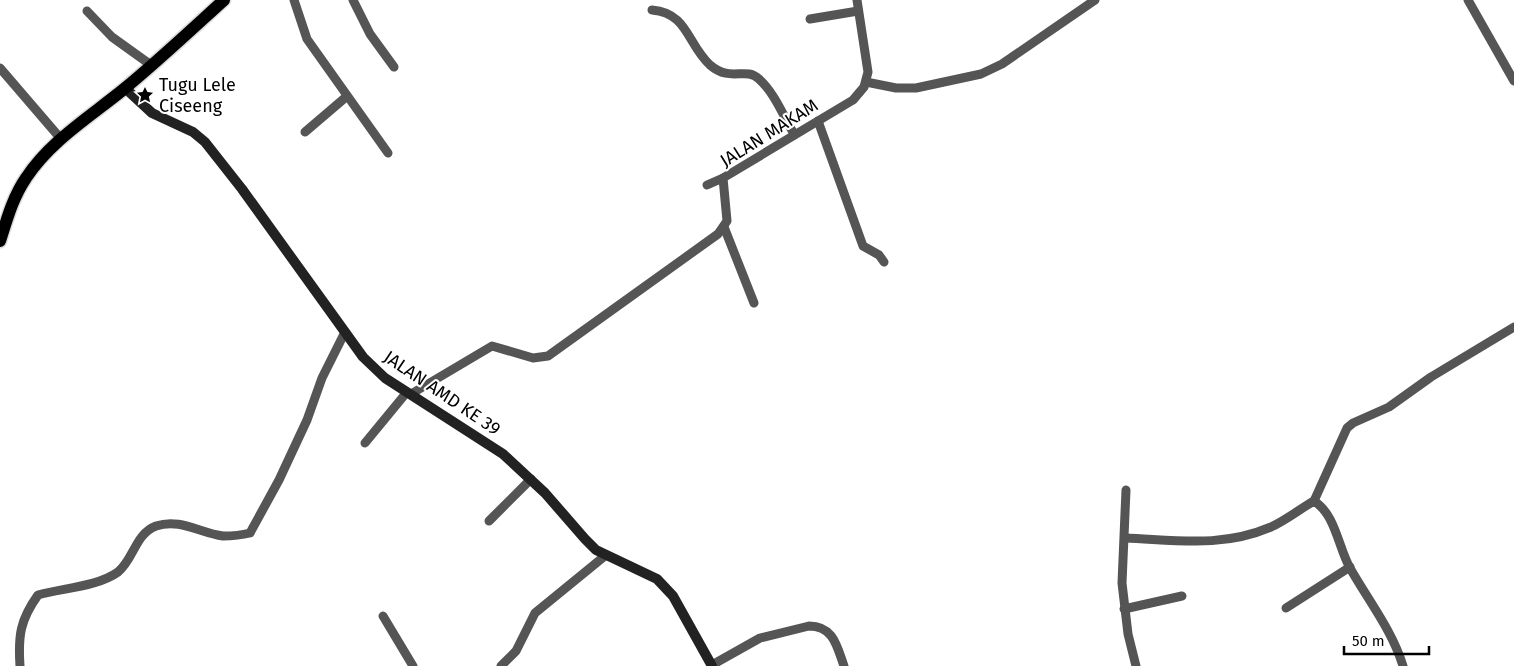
<svg xmlns="http://www.w3.org/2000/svg" width="1514" height="666" font-family="'Fira Sans',sans-serif">
  <rect width="100%" height="100%" fill="#fff"/>
  <g fill="none" stroke-linecap="round" stroke-linejoin="round">
    <!-- primary casing -->
    <g stroke="#dbdbdb" stroke-width="15">
      <path id="primary" d="M 0,241 C 7,219 13,197 26,178 C 50,141 91,116 124,89 C 158,61 191,30 224,0"/>
    </g>
    <!-- street -->
    <g stroke="#555" stroke-width="9">
      <path d="M 294,0 L 307,39 L 388,153"/>
      <path d="M 353,0 L 370,34 L 394,67"/>
      <path d="M 1468,0 L 1514,81"/>
      <path d="M 652,10 C 688,13 687,44 710,65 C 731,83 745,66 759,79 C 774,92 784,117 794,134"/>
      <path d="M 87,11 L 112,37 L 151,65"/>
      <path d="M 810,19 L 858,11"/>
      <path d="M 0,68 L 61,139"/>
      <path d="M 866,82 L 896,88 L 916,88 L 981,74 L 1002,64 L 1095,0"/>
      <path d="M 818,121 L 863,246 L 879,255 L 884,262"/>
      <path d="M 305,132 L 346,97"/>
      <path d="M 707,185 L 723,178"/>
      <path d="M 724,227 L 754,303"/>
      <path d="M 411,394 L 492,346 L 533,358 L 548,356 L 718,234 L 727,221 L 723,178 L 853,100 L 864,87 L 868,72 L 857,0"/>
      <path d="M 365,443 L 407,392"/>
      <path d="M 1126,490 L 1122,583 L 1128,634 L 1136,666"/>
      <path d="M 1314,501 L 1347,428 L 1353,423 L 1389,407 L 1431,377 L 1514,327"/>
      <path d="M 489,521 L 531,479"/>
      <path d="M 1125,538 C 1177,540 1222,548 1271,527 C 1286,520 1300,509 1314,501 C 1336,515 1338,547 1350,568 C 1368,600 1392,630 1403,666"/>
      <path d="M 1286,608 L 1350,567"/>
      <path d="M 1124,609 L 1182,596"/>
      <path d="M 383,616 L 413,666"/>
      <path d="M 712,665 L 760,638 L 809,626 C 834,626 837,647 844,666"/>
      <path d="M 20,666 C 18,636 20,620 38,595 C 62,588 97,587 118,572 C 134,559 135,534 156,526 C 180,518 200,533 223,536 C 232,536 242,535 250,533 L 279,480 L 307,420 L 322,378 L 345,332"/>
      <path d="M 501,666 L 516,651 L 535,613 L 606,555"/>
    </g>
    <!-- secondary -->
    <path stroke="#222" stroke-width="10" d="M 125,88 L 152,113 L 193,132 L 205,142 L 242,189 L 363,357 L 385,378 L 503,454 L 545,493 L 585,539 L 596,550 L 657,579 L 673,596 L 712,666"/>
    <!-- primary -->
    <use href="#primary" stroke="#000" stroke-width="12"/>
  </g>
  <!-- icons -->
  <defs>
    <g id="sight-bare" transform="scale(1.35)"><path d="M0-6L1.8-2.2L6-1.7L2.9 1.2L3.7 5.4L0 3.3L-3.7 5.4L-2.9 1.2L-6-1.7L-1.8-2.2Z" fill="#000" stroke="#fff" stroke-width="2.5" paint-order="stroke"/></g>
  </defs>
  <g fill-rule="evenodd">
    <use href="#sight-bare" x="145" y="95"/>
  </g>
  <g text-anchor="middle" dominant-baseline="central" stroke-width="4" stroke-linejoin="round" paint-order="stroke">
    <!-- poi labels -->
    <g font-size="18" fill="#000" stroke="#fff" text-anchor="start">
      <text x="159" y="85">Tugu Lele<tspan x="159" dy="21">Ciseeng</tspan></text>
    </g>
    <!-- street labels -->
    <g font-size="18" fill="#000" stroke="#fff">
      <text transform="translate(769 133) rotate(-32)">JALAN MAKAM</text>
      <text transform="translate(442 393) rotate(34)">JALAN AMD KE 39</text>
    </g>
  </g>
  <!-- scale -->
  <path d="M1344 646v8h85v-8" fill="none" stroke="#000000" stroke-width="2.5"/>
  <text x="1352" y="646" font-size="15" fill="#000000" stroke="#ffffff" stroke-width="4" paint-order="stroke">50 m</text>
</svg>
